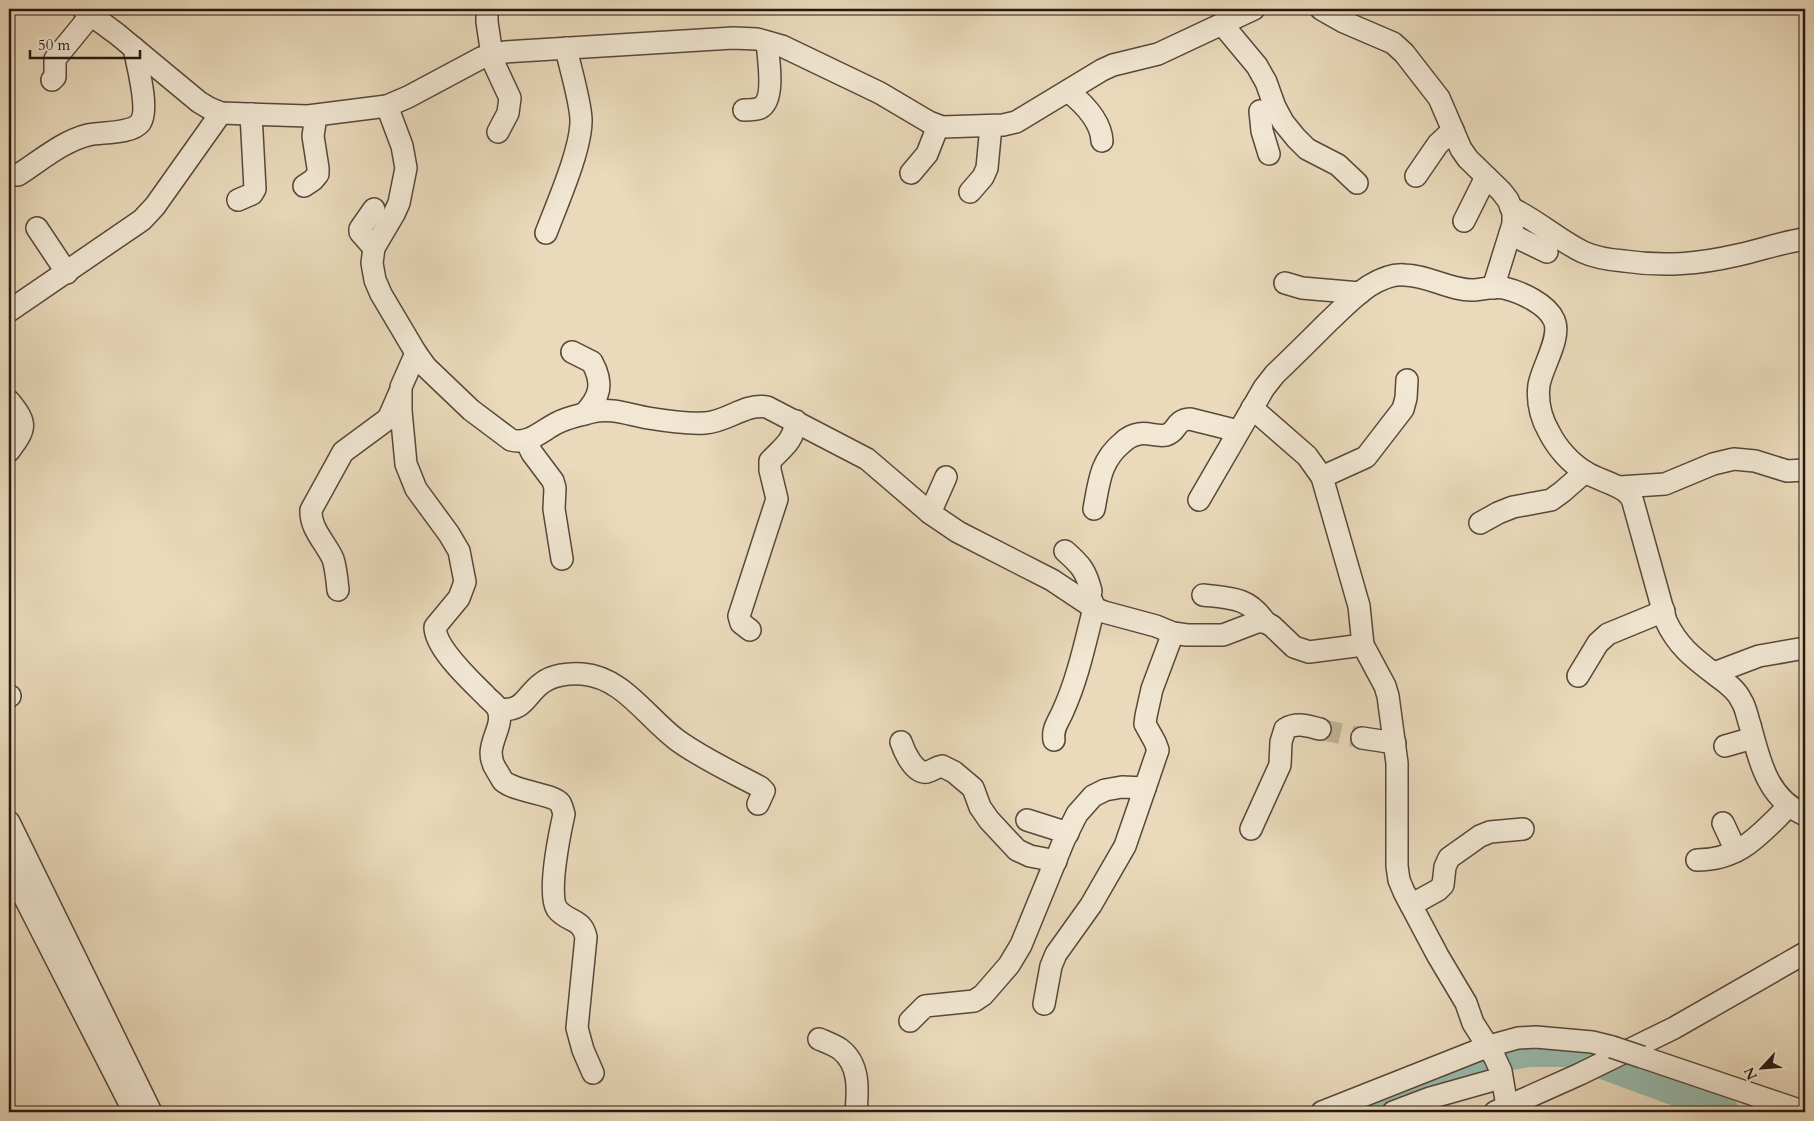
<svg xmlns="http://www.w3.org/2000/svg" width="1814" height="1121" font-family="Cardo,serif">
  <rect width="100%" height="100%" fill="#eadabb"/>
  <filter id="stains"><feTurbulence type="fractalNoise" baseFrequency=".004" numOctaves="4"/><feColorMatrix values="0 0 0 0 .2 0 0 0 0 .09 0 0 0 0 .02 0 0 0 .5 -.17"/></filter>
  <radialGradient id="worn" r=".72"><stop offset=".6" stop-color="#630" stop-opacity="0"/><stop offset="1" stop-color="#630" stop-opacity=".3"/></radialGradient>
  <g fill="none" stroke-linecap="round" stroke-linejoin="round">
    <!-- river -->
    <path stroke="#98bbae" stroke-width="26" d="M 1353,1112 L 1495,1060 L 1529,1054 L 1570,1054 L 1727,1112"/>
    <!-- minor-tunnel -->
    <path stroke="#c3b399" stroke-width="21" stroke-dasharray="21 11" stroke-linecap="butt" d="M 1320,729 L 1362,738"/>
    <!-- minor casing -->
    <g stroke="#57483c" stroke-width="24">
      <g id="minor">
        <path d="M 83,9 L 117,34 L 199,102 L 209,108 L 221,113 L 308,116 L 387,106 L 408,97 L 481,58 L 505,52 L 733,38 L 757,39 L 782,46 L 880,93 L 929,122 L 942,127 L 1003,125 L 1016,122 L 1102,70 L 1113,65 L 1158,54 L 1254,9"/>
        <path d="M 487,9 L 487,22 L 492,55"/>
        <path d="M 1321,9 L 1344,22 L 1393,43 L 1404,53 L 1439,98 L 1461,149 L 1468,159 L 1501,191 L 1508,200 L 1513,212 L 1513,224 L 1493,288"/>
        <path d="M 1222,24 L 1257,66 L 1266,82 L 1275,107 L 1283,122 L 1296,138 L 1307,149 L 1338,165 L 1357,183"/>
        <path d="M 490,55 L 510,98 L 508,113 L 498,132"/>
        <path d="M 52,80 L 55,77 L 55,59 L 91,15"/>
        <path d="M 1068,91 C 1083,103 1101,121 1102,141"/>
        <path d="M 387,106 L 402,146 L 406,168 L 399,203 L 394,214 L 374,248 L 372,263 L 375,280 L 381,294 L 416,353 L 426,367 L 471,410 L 511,440 C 530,445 543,429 559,422 C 569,417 581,415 592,412 C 611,407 630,415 648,418 C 666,421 687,424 705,423 C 727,422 745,403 767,407 L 867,459 L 930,513 L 958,532 L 1052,580 L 1094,608 L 1104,612 L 1156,626 L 1173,633 L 1187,635 L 1223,635 L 1257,622 L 1265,622 L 1272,626 L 1294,647 L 1309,652 L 1363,645"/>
        <path d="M 744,110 C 749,110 756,110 760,108 C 776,100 768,57 767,42"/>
        <path d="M 1260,111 L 1262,131 L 1269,154"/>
        <path d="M 911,173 L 927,154 L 938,126"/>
        <path d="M 18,175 C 40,161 63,141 88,135 C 101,132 131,134 140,123 C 150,110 137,64 134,48"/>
        <path d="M 1416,176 L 1438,144 L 1453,130"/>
        <path d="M 304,186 L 313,180 L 318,174 L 318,168 L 313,136 L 316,116"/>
        <path d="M 970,192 L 983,177 L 987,168 L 991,126"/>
        <path d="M 238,200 L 252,194 L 255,189 L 251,114"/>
        <path d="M 1511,208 C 1537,220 1558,240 1583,252 C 1596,258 1611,260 1624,261 C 1664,267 1699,264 1738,255 C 1761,250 1782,242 1805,239"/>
        <path d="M 1464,221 L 1486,177"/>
        <path d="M 37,228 L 67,273"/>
        <path d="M 546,233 C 557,204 582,148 581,119 C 580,99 570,68 566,48"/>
        <path d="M 1510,234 L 1547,252"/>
        <path d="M 374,248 L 360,232 L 360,229 L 374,209"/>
        <path d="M 1285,283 L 1302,288 L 1360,293"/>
        <path d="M 9,311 L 142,220 L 155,206 L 221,113"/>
        <path d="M 572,352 L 592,362 C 604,384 600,397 584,414"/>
        <path d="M 416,353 L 401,387 L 401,411 L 406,464 L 416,489 L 449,534 L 459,551 L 465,582 L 459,598 L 435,627 C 435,648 470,680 485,695 C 489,700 495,703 498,709 C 506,730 480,746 497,771 C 499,774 501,778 503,781 C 516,792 553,794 560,803 C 562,806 563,811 564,814 C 560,832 547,895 557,909 C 567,922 582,918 586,937 L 577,1028 L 583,1050 L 593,1073"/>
        <path d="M 9,401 C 28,424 26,428 9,451"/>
        <path d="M 1252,408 L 1307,456 L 1322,477 L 1359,606 L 1363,645 L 1385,686 L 1388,696 L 1397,763 L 1397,866 L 1399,880 L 1404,892 L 1438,956 L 1466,1003 L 1473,1023 L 1494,1056 L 1501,1071 L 1507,1106 L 1513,1112"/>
        <path d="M 526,441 L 532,453 L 553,481 L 555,488 L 554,509 L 562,559"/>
        <path d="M 1322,477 L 1366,457 L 1403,409 L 1406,398 L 1407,380"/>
        <path d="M 1620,487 L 1665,484 L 1713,464 L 1734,459 L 1755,461 L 1787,471 L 1805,470"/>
        <path d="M 1199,500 L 1264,388 L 1275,374 C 1293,357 1311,339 1329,321 C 1342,309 1354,296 1369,286 C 1379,280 1393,274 1404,275 C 1428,275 1451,291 1474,290 C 1484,289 1494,286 1504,288 C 1521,292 1547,304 1554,320 C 1562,337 1542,367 1539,385 C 1537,401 1541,418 1549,432 C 1557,448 1571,464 1587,473 C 1597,479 1621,486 1627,493 C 1630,495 1632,499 1633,502 L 1666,621 C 1678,647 1695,659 1717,676 C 1726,683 1736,689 1741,700 C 1746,707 1747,717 1750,725 C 1760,762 1767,798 1805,815"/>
        <path d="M 1094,509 C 1099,483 1100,461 1122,443 C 1127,438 1132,435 1139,434 C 1148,432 1157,437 1166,435 C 1178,432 1174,420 1190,419 L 1238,431"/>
        <path d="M 930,513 L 946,477"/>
        <path d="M 1480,523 L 1498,513 L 1513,507 L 1551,500 L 1562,492 L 1585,472"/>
        <path d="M 1065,551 C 1081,565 1086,571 1091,591"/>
        <path d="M 338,590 C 337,580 336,568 333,559 C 326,543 310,529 311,510 L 343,452 L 385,421 L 389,417 L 399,394"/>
        <path d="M 1203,595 C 1230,598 1249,597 1265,622"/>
        <path d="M 750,630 L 741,623 L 739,616 L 777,499 L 770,470 L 770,461 C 783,447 793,442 796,421"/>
        <path d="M 1714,673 L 1759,656 L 1805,648"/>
        <path d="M 1578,676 L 1598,643 L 1608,634 L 1664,611"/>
        <path d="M 9,696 L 10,696"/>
        <path d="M 498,709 C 524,713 525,695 542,683 C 552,675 569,673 582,674 C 623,677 646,717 677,740 C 703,759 732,772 760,787 L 764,791 L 758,804"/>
        <path d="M 1362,738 L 1395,743"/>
        <path d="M 1054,740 C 1052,728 1059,721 1063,711 C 1078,678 1085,643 1094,608 L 1092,601"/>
        <path d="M 901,742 C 904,751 914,774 927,772 C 932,771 936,767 942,766 L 954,772 L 973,788 L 980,807 L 989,820 L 1017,850 L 1030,856 L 1056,861"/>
        <path d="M 1725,746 L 1753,738"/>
        <path d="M 1027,820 L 1068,833"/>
        <path d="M 9,822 L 151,1112"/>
        <path d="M 1723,823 L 1736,851"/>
        <path d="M 1251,829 L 1280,765 L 1281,742 L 1285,729 C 1297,722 1307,726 1320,729"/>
        <path d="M 1697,860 C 1741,860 1760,834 1789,806"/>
        <path d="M 9,867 L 134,1112"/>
        <path d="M 1411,905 L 1438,890 L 1443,885 L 1445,867 L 1449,858 L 1480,836 L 1490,832 L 1523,829"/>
        <path d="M 1044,1004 L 1051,966 L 1056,954 L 1091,905 L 1125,846 L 1145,788 L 1158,750 L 1155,742 L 1145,724 L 1146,716 L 1152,689 L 1173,633"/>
        <path d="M 910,1021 L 925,1006 L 974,1001 L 983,995 L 1009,965 L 1021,945 L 1064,840 L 1077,814 L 1093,796 L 1105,790 L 1122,787 L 1145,788"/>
        <path d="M 819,1039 C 826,1042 834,1045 840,1049 C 860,1064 858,1090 856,1112"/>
        <path d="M 1642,1057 L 1805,1112"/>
        <path d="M 1322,1112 L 1489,1046 L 1518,1038 L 1536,1037 L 1592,1042 L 1612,1047"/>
        <path d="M 1393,1112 L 1430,1098 L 1501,1078"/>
        <path d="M 1495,1112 L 1580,1074 L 1674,1028 L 1805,953"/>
      </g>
    </g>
    <!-- minor -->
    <use href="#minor" stroke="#f1e7d3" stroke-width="21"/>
    <!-- minor-bridge casing -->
    <g stroke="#57483c" stroke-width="24" stroke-linecap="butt">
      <path id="minor-bridge" d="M 1612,1047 L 1642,1057"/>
    </g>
    <!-- minor-bridge -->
    <use href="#minor-bridge" stroke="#f1e7d3" stroke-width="21"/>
  </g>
  <!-- margin -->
  <rect width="1814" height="1121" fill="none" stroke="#eadabb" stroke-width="30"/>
  <rect x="10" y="10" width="1794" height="1101" fill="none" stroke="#261812" stroke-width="2.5"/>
  <rect x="15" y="15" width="1784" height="1091" fill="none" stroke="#261812"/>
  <!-- north arrow -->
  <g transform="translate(1762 1068) rotate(244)" stroke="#f1e7d3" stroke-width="4" paint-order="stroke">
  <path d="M0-4L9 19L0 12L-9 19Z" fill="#261812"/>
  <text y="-8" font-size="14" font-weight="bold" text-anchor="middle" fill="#261812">N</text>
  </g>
  <!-- scale -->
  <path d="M30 50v8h110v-8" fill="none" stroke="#261812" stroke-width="2.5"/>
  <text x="38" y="50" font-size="15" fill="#261812" stroke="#f1e7d3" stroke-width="4" paint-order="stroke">50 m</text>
  <rect width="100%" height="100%" filter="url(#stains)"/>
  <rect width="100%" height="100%" fill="url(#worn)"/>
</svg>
